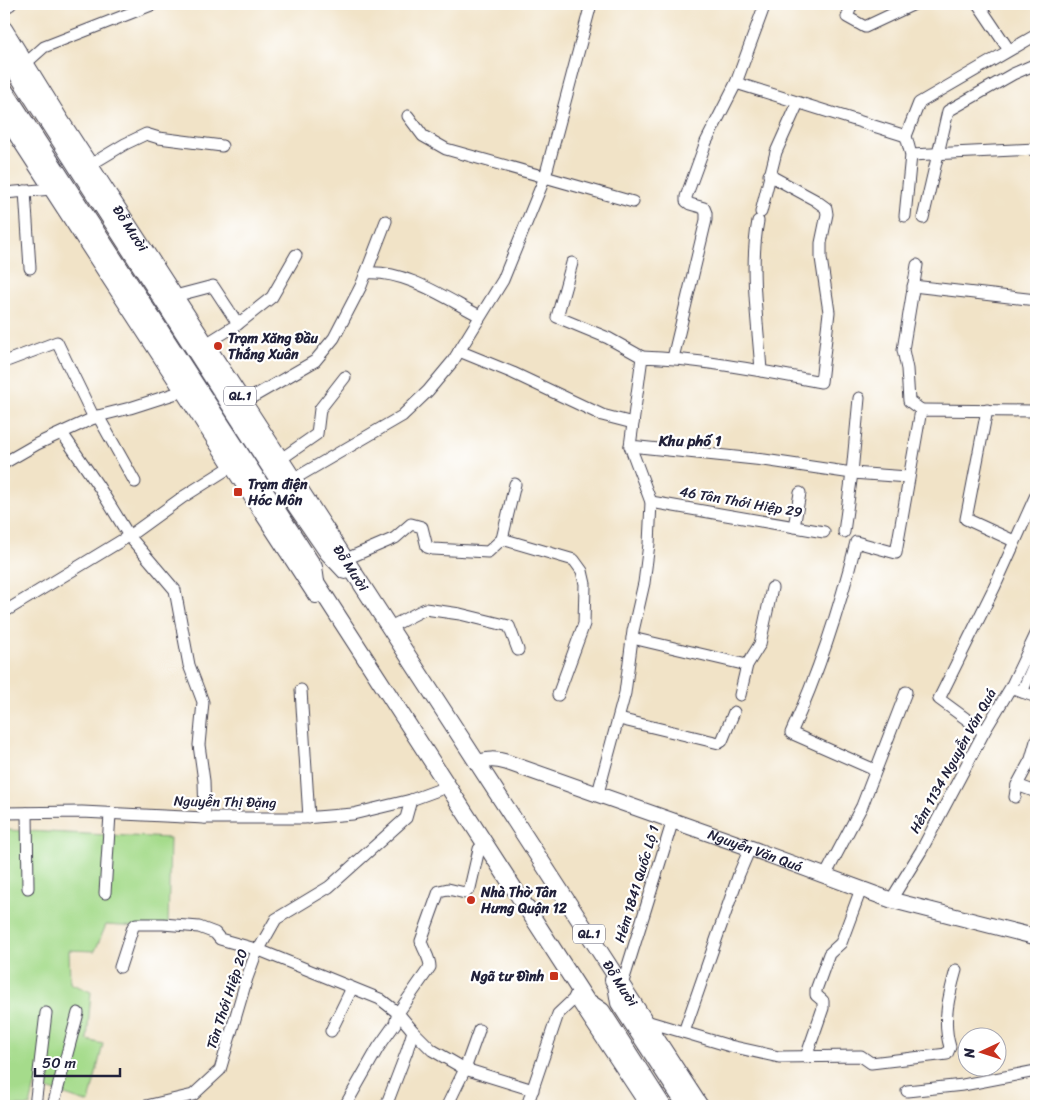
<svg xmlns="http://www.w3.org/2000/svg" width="1040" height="1110" font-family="Sriracha,sans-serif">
  <rect width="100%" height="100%" fill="#fff"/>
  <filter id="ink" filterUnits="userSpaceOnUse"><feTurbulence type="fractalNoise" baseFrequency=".02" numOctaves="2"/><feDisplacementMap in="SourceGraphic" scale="10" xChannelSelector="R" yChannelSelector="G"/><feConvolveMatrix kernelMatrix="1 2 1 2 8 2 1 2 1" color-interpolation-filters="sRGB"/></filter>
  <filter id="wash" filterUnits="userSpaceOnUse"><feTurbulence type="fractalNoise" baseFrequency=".0096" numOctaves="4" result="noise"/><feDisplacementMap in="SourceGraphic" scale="20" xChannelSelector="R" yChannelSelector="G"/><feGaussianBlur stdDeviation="1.12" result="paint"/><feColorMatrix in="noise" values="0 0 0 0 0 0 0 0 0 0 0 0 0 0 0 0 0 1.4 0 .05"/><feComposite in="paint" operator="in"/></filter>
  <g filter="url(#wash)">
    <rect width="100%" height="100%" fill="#f1e3c7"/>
    <!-- green -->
    <path fill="#a5db8b" stroke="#647e63" d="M 6,830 L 170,838 L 168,929 L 106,925 L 95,951 L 69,950 L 70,983 L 91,992 L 87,1040 L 103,1044 L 89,1103 L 35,1085 L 30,1106 L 4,1106 L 4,831 Z"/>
  </g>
  <g filter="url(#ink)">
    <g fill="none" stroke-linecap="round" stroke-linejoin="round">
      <!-- minor casing -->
      <g stroke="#413f50" stroke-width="13">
        <g id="minor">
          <path d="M 765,4 L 736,83 L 906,136"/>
          <path d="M 852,4 L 847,17 L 865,27 L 914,4"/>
          <path d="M 978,4 L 1009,50"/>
          <path d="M 4,9 L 11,4"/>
          <path d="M 25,64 L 44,47 L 154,4"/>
          <path d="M 408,116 L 423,136 L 446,149 L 633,202"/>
          <path d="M 911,155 L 1036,149"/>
          <path d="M 90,165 L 125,144 L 146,134 L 159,138 L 222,146"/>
          <path d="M 769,175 L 815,200 L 826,208 L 827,214 L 821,243 L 821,258 L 829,312 L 821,382 C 762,371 702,359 642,357 L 630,446 L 764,460 L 852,473 L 908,477"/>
          <path d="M 25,191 L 30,268"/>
          <path d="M 4,193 L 52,189 L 57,185"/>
          <path d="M 761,212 L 776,152 L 798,103"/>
          <path d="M 905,216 L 911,155 L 906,136 L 919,103 L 1036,35"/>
          <path d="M 923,218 L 948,111 L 1013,74 L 1036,64"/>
          <path d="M 758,221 C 749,269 758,323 761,371"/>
          <path d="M 572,263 L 557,317 L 608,338 L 642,357"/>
          <path d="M 917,265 L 903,350 L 907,369 L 909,401 L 921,410"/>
          <path d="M 366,273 C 406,270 445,298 480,316"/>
          <path d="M 913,286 L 1036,300"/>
          <path d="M 175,296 L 213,286 L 238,324 L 206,344"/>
          <path d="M 238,324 L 272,297 L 296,255"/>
          <path d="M 459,351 L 513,373 L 602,415 L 633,423"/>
          <path d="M 673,358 L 706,220 L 706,213 L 704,208 L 690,204 L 686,201 L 686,197 L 706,142 L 736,83"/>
          <path d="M 4,362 L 57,342 L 94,418"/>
          <path d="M 244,402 L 315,361 L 334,338 L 361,286 L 386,221"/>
          <path d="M 987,410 L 966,519 L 1014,541"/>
          <path d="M 98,416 L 135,482"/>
          <path d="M 62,433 L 99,487 L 129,536 L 175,590 L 189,665 L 203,702 L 199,745 L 204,781 L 205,818"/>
          <path d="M 281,459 L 317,434 L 320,409 L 345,377"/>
          <path d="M 4,463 L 37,444 L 98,416 L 130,408 L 183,391"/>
          <path d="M 287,483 L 402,416 L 428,391 L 453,361 L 503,280 L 545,177 L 591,4"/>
          <path d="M 651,502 L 824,532"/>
          <path d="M 794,527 L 800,493"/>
          <path d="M 844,532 L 852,473 L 859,398"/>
          <path d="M 502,539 L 515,484"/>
          <path d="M 346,559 L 395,538 L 411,524 L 422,527 L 427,547 L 433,549 L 488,552 L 502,539 L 574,560 L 582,571 L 585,584 L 584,624 L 558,695"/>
          <path d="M 4,612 L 129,536 L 183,497 L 232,466"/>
          <path d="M 390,627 L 425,609 L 460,614 L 509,626 L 518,650"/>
          <path d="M 632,638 L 747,665"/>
          <path d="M 301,690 L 309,818"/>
          <path d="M 1017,690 L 1036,697"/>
          <path d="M 1022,692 L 1036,660"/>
          <path d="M 740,695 L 747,665 L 760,644 L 772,588"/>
          <path d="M 619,719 L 719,743 L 722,741 L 734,712"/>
          <path d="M 984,732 L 939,699 L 995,586 L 1036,495"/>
          <path d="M 875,770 L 791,733 C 819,672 840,607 856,542 L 896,553 L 921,410 L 1036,411"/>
          <path d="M 1017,785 L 1036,792"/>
          <path d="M 598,793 L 625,693 L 633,631 L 644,583 L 649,544 L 651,502 L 630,446"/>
          <path d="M 1015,797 L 1017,785 L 1031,759 L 1036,741"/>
          <path d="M 4,813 L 82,812 L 205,818 L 304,818 L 353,814 L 411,800 L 441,789"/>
          <path d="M 27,813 L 28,888"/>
          <path d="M 825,876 L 862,806 L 906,692"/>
          <path d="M 105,893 L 110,814"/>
          <path d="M 891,900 L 921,851 L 984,732 L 1011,687 L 1036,634"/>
          <path d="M 120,967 L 133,927 L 136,924 L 163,924 L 199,927 L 215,933 L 220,939 L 259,950 L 380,999 L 398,1013 L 413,1031 L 432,1050 L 465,1069 L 533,1090"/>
          <path d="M 622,985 L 673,820"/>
          <path d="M 646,1021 L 730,1046 L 779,1057 L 861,1056 L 871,1063 L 947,1054 L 950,1047 C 942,1021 949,995 956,970"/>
          <path d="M 331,1031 L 352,988"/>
          <path d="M 684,1032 L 739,874 L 750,848"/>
          <path d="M 806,1057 L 823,1008 L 823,1001 L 816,995 L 816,990 L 829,954 L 841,943 L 861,889"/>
          <path d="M 4,1060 L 4,1066"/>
          <path d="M 907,1091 L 963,1085 L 1036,1071"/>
          <path d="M 35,1106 L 46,1013"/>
          <path d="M 53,1106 L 78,1013"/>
          <path d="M 146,1106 L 193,1095 L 220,1070 L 247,978 L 255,956 L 276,919 L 329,887 L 406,818 L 411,800"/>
          <path d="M 345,1106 L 378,1048 L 395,1024 L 398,1013 L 430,967 C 430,957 423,950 421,941 L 439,891 L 448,889 L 465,893 L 470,888 L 479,849 L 485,842"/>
          <path d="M 386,1106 L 407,1051 L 413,1031"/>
          <path d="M 447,1106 L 465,1069 L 479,1030"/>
          <path d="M 527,1106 L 558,1014 L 577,996"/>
        </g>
      </g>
      <!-- major casing -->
      <g stroke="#413f50" stroke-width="17">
        <g id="major">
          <path id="s1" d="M 477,763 C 488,759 495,759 506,762 L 750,848 L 891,900 L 1036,937"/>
        </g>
      </g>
      <!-- highway casing -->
      <g stroke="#413f50" stroke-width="18">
        <g id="highway">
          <path id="s2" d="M 4,29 L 59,118 L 700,1106"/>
          <path d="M 4,54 L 282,486 L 328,553 L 345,571"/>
          <path d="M 4,89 L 314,567 L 316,582 L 586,1000 L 602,1011 L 663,1106"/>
          <path d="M 4,115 L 316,595"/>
          <path d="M 613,980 L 616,985 L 619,1003 L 686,1106"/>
          <path d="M 577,997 L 649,1106"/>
        </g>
      </g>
      <!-- minor -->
      <use href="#minor" stroke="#fff" stroke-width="11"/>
      <!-- major -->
      <use href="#major" stroke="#fff" stroke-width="15"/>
      <!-- highway -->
      <use href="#highway" stroke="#fff" stroke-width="16"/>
    </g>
  </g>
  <!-- markers -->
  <g fill="#c8321e" stroke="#fff" stroke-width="2">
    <circle cx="218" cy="346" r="5"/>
    <rect x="233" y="487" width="10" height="10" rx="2.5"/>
    <circle cx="471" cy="900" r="5"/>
    <rect x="549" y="971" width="10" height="10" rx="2.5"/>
  </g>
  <g text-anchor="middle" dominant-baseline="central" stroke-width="4.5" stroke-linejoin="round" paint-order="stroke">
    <!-- shield labels -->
    <g fill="#fff" stroke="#646476" stroke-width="1">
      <rect x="224" y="386.5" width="32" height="19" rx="4"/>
      <rect x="573" y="924.5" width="32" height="19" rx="4"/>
    </g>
    <g font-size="12" font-weight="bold" fill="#22223b">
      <text x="240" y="396">QL.1</text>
      <text x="589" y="934">QL.1</text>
    </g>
    <!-- street labels -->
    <g font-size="14" fill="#22223b" stroke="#fff">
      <text stroke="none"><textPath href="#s2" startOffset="236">Đỗ Mười</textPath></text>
      <text transform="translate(741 502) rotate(10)">46 Tân Thới Hiệp 29</text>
      <text stroke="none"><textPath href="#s2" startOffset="641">Đỗ Mười</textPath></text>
      <text transform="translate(953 761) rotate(-61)">Hẻm 1134 Nguyễn Văn Quá</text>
      <text transform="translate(225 802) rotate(1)">Nguyễn Thị Đặng</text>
      <text stroke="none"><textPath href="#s1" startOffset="294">Nguyễn Văn Quá</textPath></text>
      <text transform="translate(637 884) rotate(-73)">Hẻm 1841 Quốc Lộ 1</text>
      <text stroke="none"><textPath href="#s2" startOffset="1136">Đỗ Mười</textPath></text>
      <text transform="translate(227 999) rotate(-72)">Tân Thới Hiệp 20</text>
    </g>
    <!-- poi labels -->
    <g font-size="14" font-weight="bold" fill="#22223b" stroke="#fff" text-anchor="start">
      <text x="228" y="338">Trạm Xăng Đầu<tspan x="228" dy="16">Thắng Xuân</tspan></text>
      <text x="248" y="484">Trạm điện<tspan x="248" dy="16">Hóc Môn</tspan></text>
      <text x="481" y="892">Nhà Thờ Tân<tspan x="481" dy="16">Hưng Quận 12</tspan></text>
      <text x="544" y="976" text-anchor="end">Ngã tư Đình</text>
    </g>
    <!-- neighbourhood labels -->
    <g font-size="15" font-weight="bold" fill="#22223b" stroke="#fff">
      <text x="690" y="441">Khu phố 1</text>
    </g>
  </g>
  <!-- margin -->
  <rect width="1040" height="1110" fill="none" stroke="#fff" stroke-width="20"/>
  <!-- north arrow -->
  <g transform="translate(982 1052) rotate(266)"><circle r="24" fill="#ffffff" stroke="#a7a7b1"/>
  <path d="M0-4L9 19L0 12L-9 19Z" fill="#c8321e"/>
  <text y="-8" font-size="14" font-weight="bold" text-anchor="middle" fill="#22223b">N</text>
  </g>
  <!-- scale -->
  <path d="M35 1068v8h85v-8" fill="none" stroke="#22223b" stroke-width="2.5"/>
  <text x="42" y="1068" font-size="15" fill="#22223b" stroke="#ffffff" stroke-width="4" paint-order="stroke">50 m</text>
</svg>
